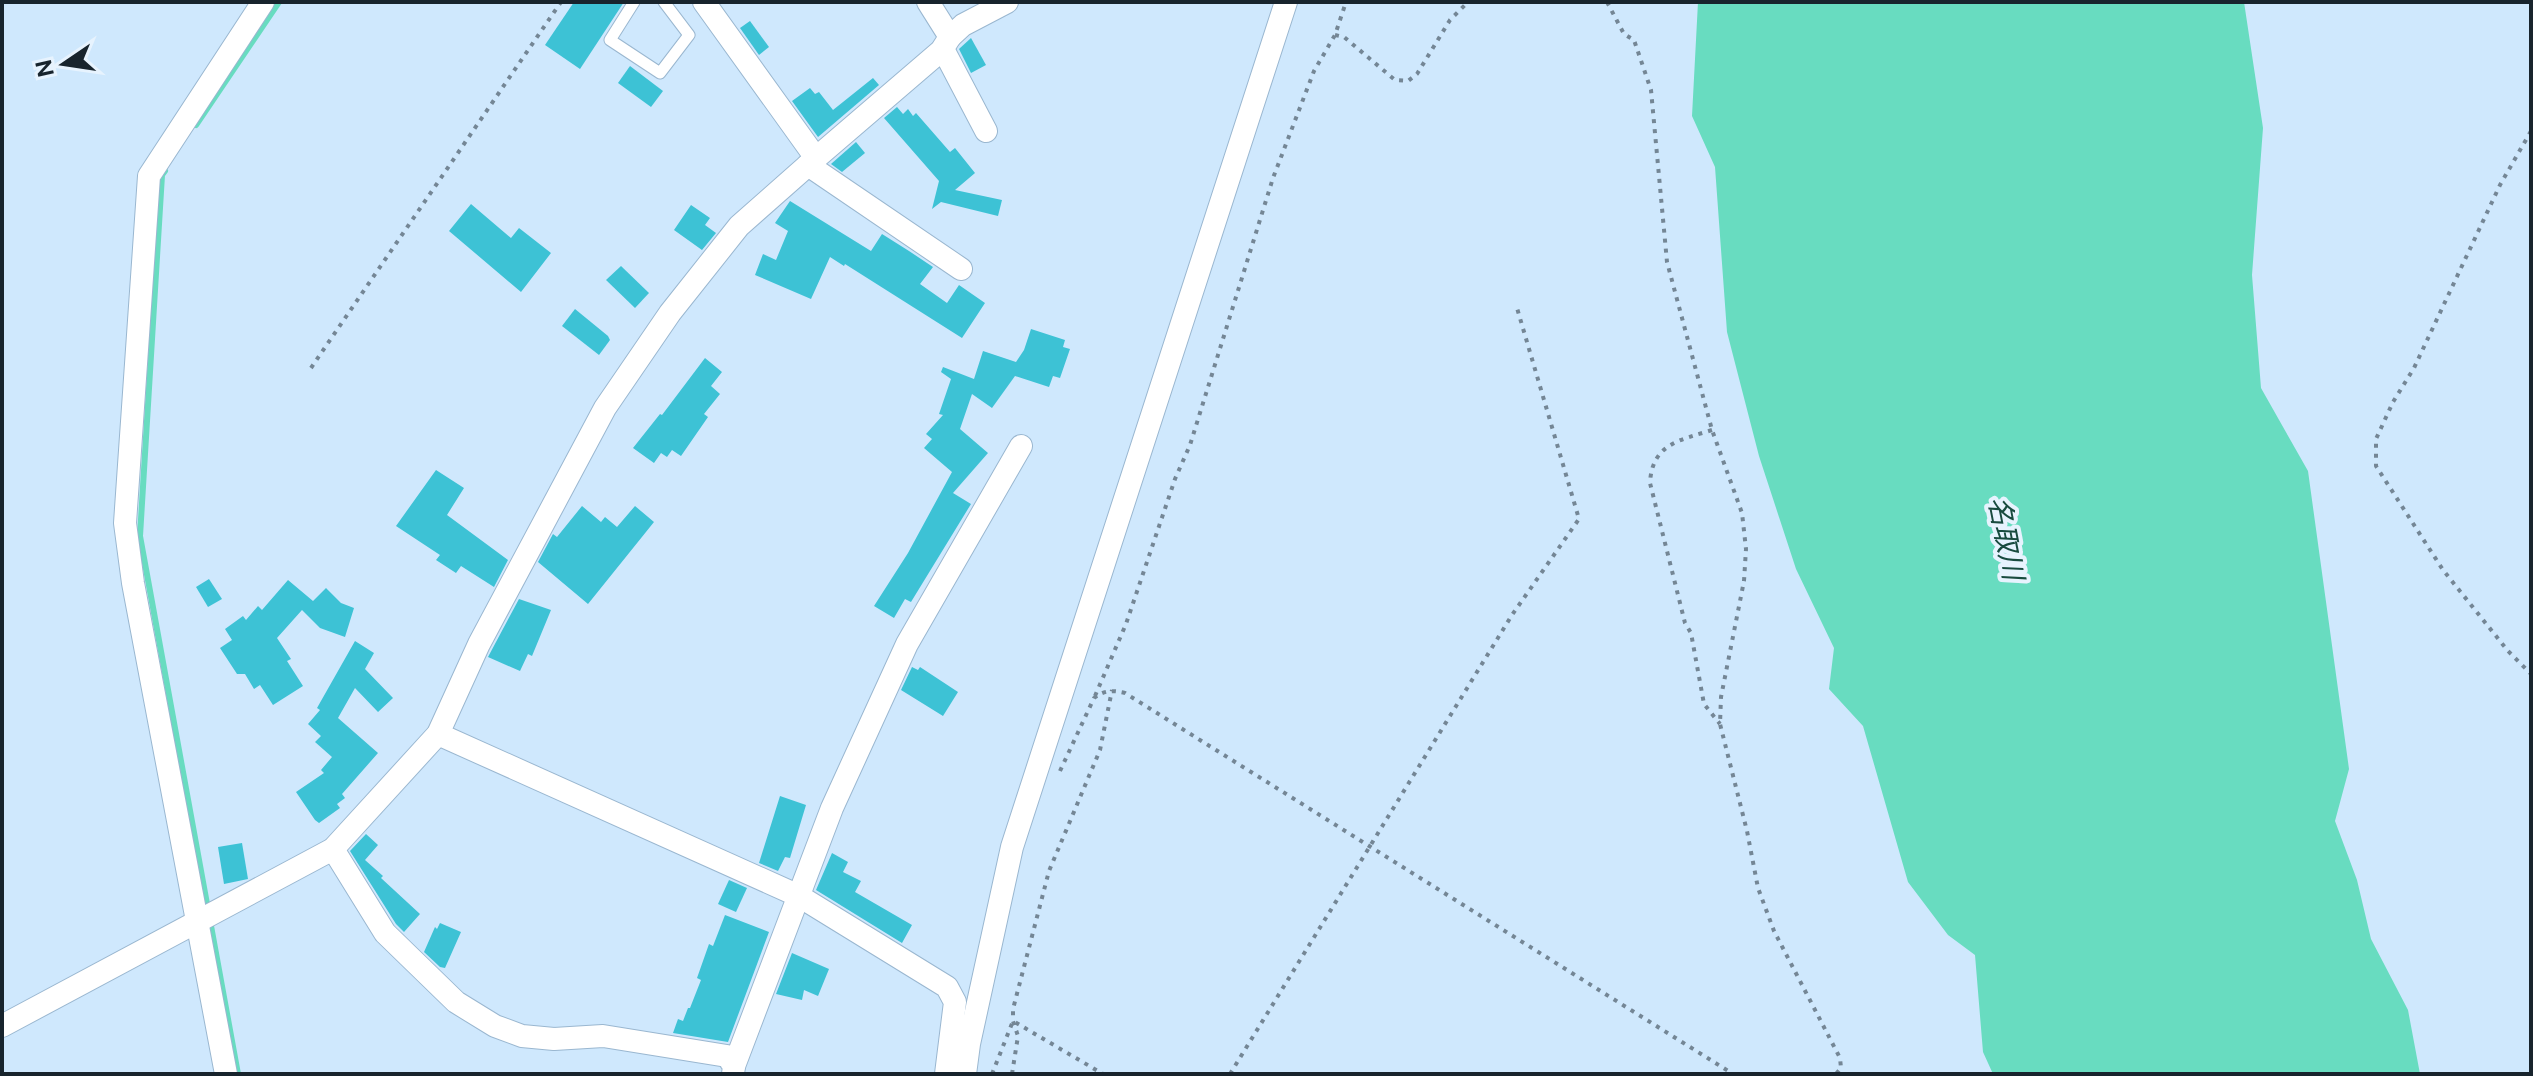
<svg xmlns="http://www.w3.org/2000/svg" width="2533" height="1076" font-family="'Public Sans','Noto Sans JP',sans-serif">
  <rect width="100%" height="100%" fill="#cfe8fd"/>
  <!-- water -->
  <path fill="#68dcc0" d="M 1698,2 L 2244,2 L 2263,128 L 2252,275 L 2261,388 L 2308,471 L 2349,769 L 2335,821 L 2357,880 L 2371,939 L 2408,1010 L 2420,1074 L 1993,1074 L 1983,1052 L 1975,955 L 1948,935 L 1908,882 L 1863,726 L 1829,689 L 1834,648 L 1796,569 L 1759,456 L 1727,332 L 1715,167 L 1692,116 Z"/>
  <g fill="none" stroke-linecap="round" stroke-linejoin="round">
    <!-- stream -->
    <g stroke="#68dcc0" stroke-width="6">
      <path d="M 196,125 L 279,2"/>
      <path d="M 165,171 L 162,175 L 140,536 L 238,1074"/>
    </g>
  </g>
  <!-- building -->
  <g fill="#3dc2d5">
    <path d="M 574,2 L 624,2 L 580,69 L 545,45 Z"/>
    <path d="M 750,21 L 769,47 L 759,55 L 740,28 Z"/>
    <path d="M 971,38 L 986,65 L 971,73 L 959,49 Z"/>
    <path d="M 630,66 L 663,91 L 651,107 L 618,83 Z"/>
    <path d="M 873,78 L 879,85 L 818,137 L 792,101 L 810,88 L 815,94 L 819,92 L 833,110 Z"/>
    <path d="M 897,107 L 903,114 L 908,109 L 913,116 L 916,113 L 950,152 L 955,148 L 975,173 L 955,190 L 1002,200 L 998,216 L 941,202 L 932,209 L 939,181 L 884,118 Z"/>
    <path d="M 856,142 L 865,153 L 842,172 L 831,164 Z"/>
    <path d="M 790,201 L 871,251 L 882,234 L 909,251 L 933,267 L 920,284 L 947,303 L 959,285 L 985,303 L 962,338 L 845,264 L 844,266 L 830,257 L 811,299 L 755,275 L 763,254 L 776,260 L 788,231 L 775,223 Z"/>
    <path d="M 471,204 L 511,238 L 519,228 L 551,253 L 521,292 L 449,231 Z"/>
    <path d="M 691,205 L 710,218 L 705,225 L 716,233 L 702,250 L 674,230 Z"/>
    <path d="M 621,266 L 649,293 L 635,308 L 606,280 Z"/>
    <path d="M 575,309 L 608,336 L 610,340 L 599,355 L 562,326 Z"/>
    <path d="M 1031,329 L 1065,340 L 1063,347 L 1070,349 L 1060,378 L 1053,376 L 1049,387 L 1015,376 L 992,408 L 972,394 L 960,429 L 988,453 L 953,493 L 971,504 L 911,602 L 905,599 L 894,618 L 874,606 L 908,553 L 952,472 L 924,448 L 932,439 L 926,434 L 943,415 L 939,414 L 951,379 L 941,372 L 943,367 L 974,379 L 983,351 L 1016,362 L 1024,350 Z"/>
    <path d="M 705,358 L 722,372 L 711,386 L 720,394 L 704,414 L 708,417 L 681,456 L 672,450 L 667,457 L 661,453 L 654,463 L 633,448 L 660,414 L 662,415 Z"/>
    <path d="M 436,470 L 464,488 L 447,515 L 508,560 L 494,587 L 461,566 L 456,573 L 436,560 L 440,555 L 396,526 Z"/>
    <path d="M 582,506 L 601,522 L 605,517 L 617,527 L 635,506 L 654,522 L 588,604 L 538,562 L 553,534 L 557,537 Z"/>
    <path d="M 209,579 L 222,599 L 208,607 L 196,587 Z"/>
    <path d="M 288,580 L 313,601 L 326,588 L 341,603 L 354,608 L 345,637 L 320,628 L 302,610 L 277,638 L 291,659 L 287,661 L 303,686 L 273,705 L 260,685 L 254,689 L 245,674 L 237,674 L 220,648 L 232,640 L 225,629 L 243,616 L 246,620 L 258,606 L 262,610 Z"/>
    <path d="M 519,599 L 551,610 L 532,656 L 528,654 L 520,671 L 488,657 Z"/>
    <path d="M 355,641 L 374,653 L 365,669 L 393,698 L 378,712 L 355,688 L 338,718 L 378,753 L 342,794 L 345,798 L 337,804 L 340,808 L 319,823 L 315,820 L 296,792 L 324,773 L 321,770 L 332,757 L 315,742 L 321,736 L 308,724 L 320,710 L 317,708 Z"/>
    <path d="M 912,667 L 918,670 L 920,667 L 958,692 L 943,716 L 901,690 Z"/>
    <path d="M 780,796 L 806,805 L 790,858 L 785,857 L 778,871 L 759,863 Z"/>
    <path d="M 366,834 L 378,845 L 365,860 L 383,876 L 381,878 L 420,914 L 404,932 L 396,924 L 350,851 Z"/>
    <path d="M 242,843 L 248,879 L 224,884 L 218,847 Z"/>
    <path d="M 832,853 L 848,862 L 843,872 L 861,881 L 855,892 L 912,925 L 902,943 L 816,890 Z"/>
    <path d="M 729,880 L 747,888 L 736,912 L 718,904 Z"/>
    <path d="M 725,915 L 769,932 L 728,1042 L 673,1033 L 678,1019 L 683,1021 L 688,1008 L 690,1008 L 701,980 L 697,978 L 709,944 L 713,946 Z"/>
    <path d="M 440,923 L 461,932 L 445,968 L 440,967 L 424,952 L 435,927 L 437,929 Z"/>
    <path d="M 792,953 L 829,969 L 818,996 L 804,990 L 802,1000 L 776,994 Z"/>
  </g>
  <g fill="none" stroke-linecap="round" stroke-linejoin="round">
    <!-- service casing -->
    <g stroke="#9ab7d0" stroke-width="13">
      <path id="service" d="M 634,2 L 610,40 L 660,73 L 689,35 L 664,2"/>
    </g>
    <!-- minor casing -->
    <g stroke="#9ab7d0" stroke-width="24">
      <g id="minor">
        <path d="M 704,2 L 816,158 L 943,49 L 986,131"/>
        <path d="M 928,2 L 950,37 L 943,48"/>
        <path d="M 950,37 L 963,25 L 1007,2"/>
        <path d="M 808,165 L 961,269"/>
        <path d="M 438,734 L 799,896 L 947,987 L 955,1002 L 946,1074"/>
        <path d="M 333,849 L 385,933 L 456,1002 L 495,1026 L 522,1036 L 554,1039 L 603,1036 L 727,1056 L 734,1066 L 733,1074"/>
        <path d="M 2,1026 L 333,849 L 438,734 L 479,644 L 605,408 L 670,313 L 739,226 L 816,158"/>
        <path d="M 734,1066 L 832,808 L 907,644 L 1021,446"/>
        <path d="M 226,1074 L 133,583 L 125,523 L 149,176 L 263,2"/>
        <path d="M 965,1074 L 969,1044 L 1012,847 L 1286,2"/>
      </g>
    </g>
    <!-- path -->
    <g stroke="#748695" stroke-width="4" stroke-dasharray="4 6" stroke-linecap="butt">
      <path d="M 1607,2 L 1624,34 L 1634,40 L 1651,90 L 1667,262 L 1712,430 L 1742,513 L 1746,549 L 1744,581 L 1721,697 L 1720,724 L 1747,831 L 1758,888 L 1774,931 L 1840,1058 L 1841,1068 L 1836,1074"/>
      <path d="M 1335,35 L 1344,37 L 1395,80 L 1408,81 L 1417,74 L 1450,20 L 1468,2"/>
      <path d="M 2531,131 L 2500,185 L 2414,368 L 2393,402 L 2376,439 L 2376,466 L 2443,570 L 2508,651 L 2531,674"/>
      <path d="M 311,368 L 561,2"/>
      <path d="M 1712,430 C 1681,440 1652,443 1650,483 L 1685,623 L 1691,633 L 1704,704 L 1720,724"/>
      <path d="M 1095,696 L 1126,624 L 1175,479 L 1190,445 L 1273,178 L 1314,71 L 1335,35 L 1346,2"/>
      <path d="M 1060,771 L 1094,698 C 1105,690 1112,690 1125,693 L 1733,1074"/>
      <path d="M 992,1074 L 1013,1021 L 1103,1074"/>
      <path d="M 1012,1074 L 1018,1036 L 1013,1021 L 1013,1009 L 1049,871 L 1100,750 L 1112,690"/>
      <path d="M 1230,1074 L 1512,615 L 1579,519 L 1517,308"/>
    </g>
    <!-- service -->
    <use href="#service" stroke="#fff" stroke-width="11"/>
    <!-- minor -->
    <use href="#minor" stroke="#fff" stroke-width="22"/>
  </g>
  <g text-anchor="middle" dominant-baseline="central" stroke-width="8" stroke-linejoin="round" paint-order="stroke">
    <!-- water labels -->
    <g font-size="28" font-style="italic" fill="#184b3f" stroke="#e7f3fe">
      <text transform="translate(2007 538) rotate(79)">名取川</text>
    </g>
  </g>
  <!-- border -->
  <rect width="2533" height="1076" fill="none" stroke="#18242d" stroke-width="8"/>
  <!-- north arrow -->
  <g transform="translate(64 64) rotate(257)" stroke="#e7f3fe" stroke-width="6" paint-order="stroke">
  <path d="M0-6L14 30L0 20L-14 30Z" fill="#18242d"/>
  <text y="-12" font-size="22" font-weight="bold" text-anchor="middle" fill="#18242d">N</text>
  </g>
</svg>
